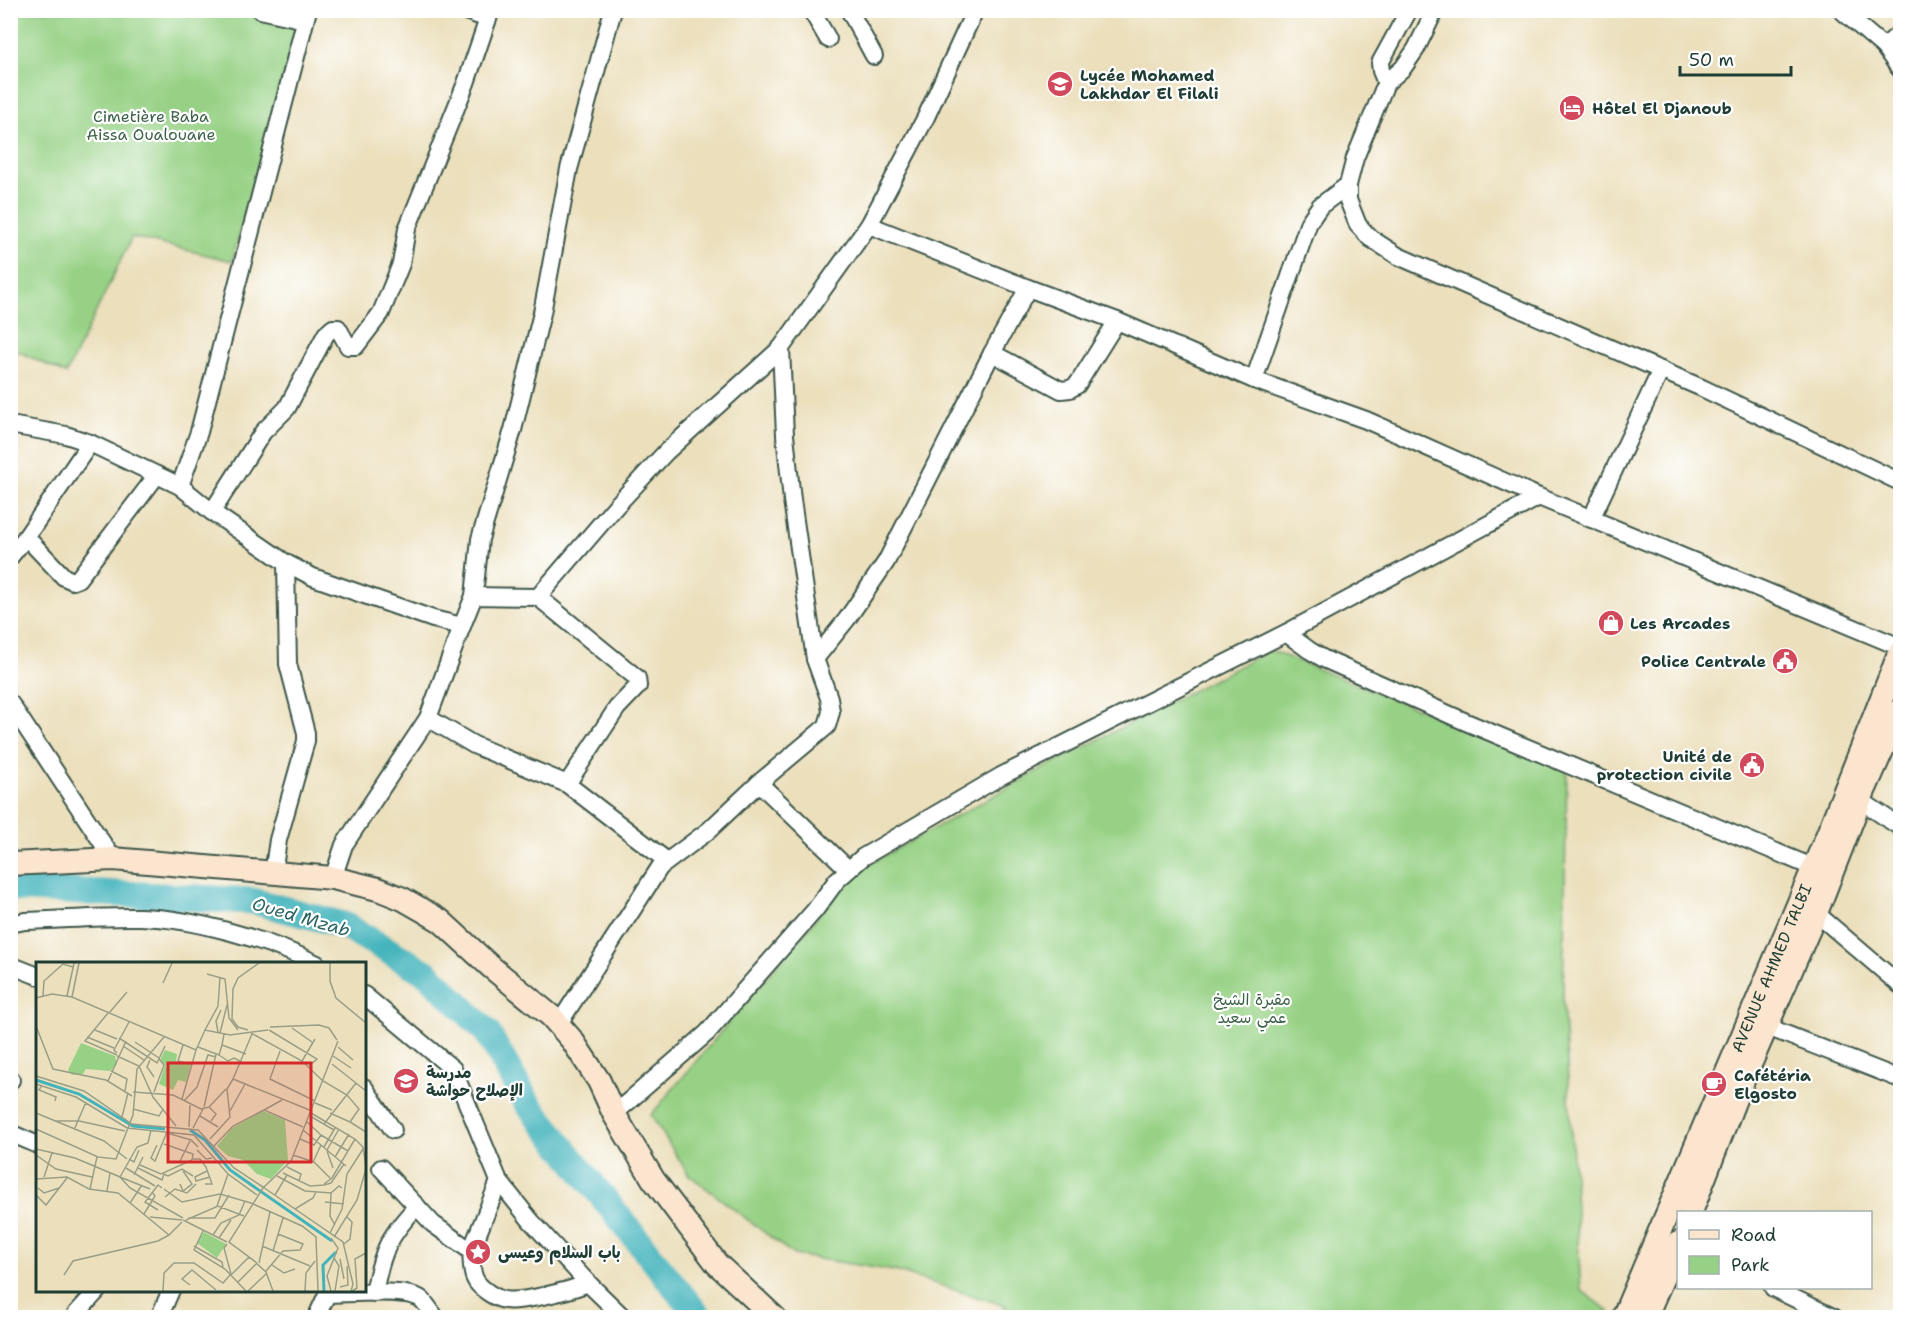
<svg xmlns="http://www.w3.org/2000/svg" width="1911" height="1328" font-family="'Shantell Sans','Playpen Sans Arabic',sans-serif">
  <rect width="100%" height="100%" fill="#fff"/>
  <filter id="ink" filterUnits="userSpaceOnUse"><feTurbulence type="fractalNoise" baseFrequency=".0167" numOctaves="2"/><feDisplacementMap in="SourceGraphic" scale="12" xChannelSelector="R" yChannelSelector="G"/><feConvolveMatrix kernelMatrix="1 2 1 2 8 2 1 2 1" color-interpolation-filters="sRGB"/></filter>
  <filter id="wash" filterUnits="userSpaceOnUse"><feTurbulence type="fractalNoise" baseFrequency=".008" numOctaves="4" result="noise"/><feDisplacementMap in="SourceGraphic" scale="24" xChannelSelector="R" yChannelSelector="G"/><feGaussianBlur stdDeviation="1.35" result="paint"/><feColorMatrix in="noise" values="0 0 0 0 0 0 0 0 0 0 0 0 0 0 0 0 0 1.4 0 .05"/><feComposite in="paint" operator="in"/></filter>
  <g filter="url(#wash)">
    <rect width="100%" height="100%" fill="#ebdfbc"/>
    <!-- green -->
    <g fill="#97d185" stroke="#5b875c" stroke-width="1.5">
      <path d="M 256,10 L 299,20 L 232,261 L 132,237 L 66,374 L 11,348 L 10,11 Z"/>
      <path d="M 1270,650 L 1567,768 L 1563,999 L 1581,1290 L 1609,1311 L 1605,1317 L 1005,1317 L 1006,1306 L 895,1271 L 794,1255 L 689,1175 L 651,1115 L 855,872 L 1036,772 Z"/>
    </g>
    <g fill="none" stroke-linecap="round" stroke-linejoin="round">
      <!-- river -->
      <path stroke="#43b3bb" stroke-width="27" d="M 10,888 L 253,901 L 344,925 L 428,974 L 487,1032 L 528,1104 L 700,1318"/>
    </g>
  </g>
  <g filter="url(#ink)">
    <g fill="none" stroke-linecap="round" stroke-linejoin="round">
      <!-- street casing -->
      <g stroke="#3e5548" stroke-width="20">
        <g id="street">
          <path d="M 260,10 L 305,20"/>
          <path d="M 463,10 L 488,19"/>
          <path d="M 811,10 L 828,39"/>
          <path d="M 849,10 L 874,56"/>
          <path d="M 975,10 L 926,117 L 869,225 L 1028,288 L 1117,321 L 1254,380 L 1366,420 L 1539,497 L 1900,647"/>
          <path d="M 1435,10 L 1416,49 L 1403,68 L 1386,83 L 1355,158 L 1348,185 L 1348,200 L 1358,225 L 1370,238 L 1398,256 L 1702,388 L 1900,482"/>
          <path d="M 1841,10 L 1884,47 L 1900,69"/>
          <path d="M 1884,47 L 1900,33"/>
          <path d="M 1386,83 L 1381,71 L 1380,63 L 1409,10"/>
          <path d="M 992,353 L 1061,390 L 1070,389 L 1077,385 L 1117,321"/>
          <path d="M 1254,380 L 1309,222 L 1320,206 L 1348,185"/>
          <path d="M 10,425 L 66,435 L 90,443 L 180,486 L 212,512 L 286,563 L 313,577 L 433,619 L 462,626 L 474,596 L 538,597 L 637,678 L 638,686 L 617,708 L 567,784"/>
          <path d="M 180,486 L 199,432 L 308,10"/>
          <path d="M 1539,497 L 1286,633 L 1309,650 L 1324,659 L 1466,722 L 1812,867"/>
          <path d="M 212,512 L 263,432 L 287,408 L 326,334 L 333,328 L 338,328 L 348,346 L 356,346 L 381,313 L 401,264 L 407,229 L 466,83 L 491,10"/>
          <path d="M 1591,519 L 1661,370"/>
          <path d="M 26,537 L 64,577 L 73,581 L 78,579 L 157,475"/>
          <path d="M 10,557 L 26,537 L 90,443"/>
          <path d="M 474,596 L 480,539 L 513,430 L 542,313 L 569,169 L 613,10"/>
          <path d="M 538,597 L 616,506 L 666,452 L 781,348"/>
          <path d="M 815,659 L 847,619 L 886,562 L 992,353 L 1028,288"/>
          <path d="M 10,703 L 113,859"/>
          <path d="M 428,718 L 474,745 L 567,784 L 667,861"/>
          <path d="M 759,783 L 848,869"/>
          <path d="M 1860,800 L 1900,827"/>
          <path d="M 273,874 L 278,840 L 306,741 L 306,733 L 288,664 L 286,563"/>
          <path d="M 333,878 L 344,845 L 428,718 L 462,626"/>
          <path d="M 1809,907 L 1900,985"/>
          <path d="M 10,924 L 25,921 C 63,920 101,916 140,917 C 193,918 269,940 317,964"/>
          <path d="M 10,965 L 38,976"/>
          <path d="M 364,995 L 453,1069 L 499,1181 L 531,1221 L 588,1283 L 624,1318"/>
          <path d="M 558,1025 L 660,867 L 708,831 L 759,783 L 827,726 L 831,712 L 829,698 L 815,659 L 792,500 L 785,435 L 781,348 L 869,225"/>
          <path d="M 1765,1026 L 1900,1079"/>
          <path d="M 10,1080 L 11,1080"/>
          <path d="M 364,1087 L 393,1130"/>
          <path d="M 614,1114 L 707,1033 L 815,910 L 837,880 L 863,857 L 1001,776 L 1286,633"/>
          <path d="M 10,1133 L 38,1145"/>
          <path d="M 381,1168 L 433,1224 L 471,1251 C 472,1260 471,1272 475,1279 C 479,1288 496,1299 505,1300 C 521,1303 572,1290 588,1283"/>
          <path d="M 471,1251 L 499,1181"/>
          <path d="M 1773,1288 L 1835,1318"/>
          <path d="M 374,1293 C 382,1251 388,1237 417,1206"/>
          <path d="M 328,1294 C 348,1294 405,1288 421,1299 C 426,1303 431,1312 436,1318"/>
          <path d="M 76,1314 L 98,1290"/>
          <path d="M 159,1318 L 171,1290"/>
          <path d="M 316,1318 L 329,1290"/>
        </g>
      </g>
      <!-- secondary casing -->
      <g stroke="#3e5548" stroke-width="26">
        <g id="secondary">
          <path d="M 10,864 L 113,859 L 333,878 L 378,889 L 403,899 L 424,911 L 441,921 L 491,967 L 551,1016 L 572,1040 L 599,1081 L 614,1114 L 653,1179 L 717,1264 L 775,1318"/>
          <path d="M 1691,1212 L 1735,1099 L 1816,913 L 1860,800 L 1900,710"/>
          <path id="s1" d="M 1623,1318 L 1827,836 L 1900,652"/>
          <path d="M 1645,1318 L 1678,1243"/>
        </g>
      </g>
      <!-- street -->
      <use href="#street" stroke="#fff" stroke-width="16"/>
      <!-- secondary -->
      <use href="#secondary" stroke="#fbe5cf" stroke-width="22"/>
    </g>
  </g>
  <!-- icons -->
  <defs>
    <g id="school-disc" transform="scale(1.35)"><circle r="9.5" fill="#d1495b" stroke="#fff"/><path d="M0-5L7-2L0 1L-7-2ZM-4 1L0 2.5L4 1V4Q0 6-4 4Z" fill="#fff"/></g>
    <g id="hotel-disc" transform="scale(1.35)"><circle r="9.5" fill="#d1495b" stroke="#fff"/><path d="M-6-4.5h1.5V1H6V5H4.5V3h-9V5H-6ZM-4 0a1.8 1.8 0 1 1 3.6 0ZM.5 0V-2.5h3Q6-2.5 6 0Z" fill="#fff"/></g>
    <g id="shop-disc" transform="scale(1.35)"><circle r="9.5" fill="#d1495b" stroke="#fff"/><path d="M-5-2.5h2.3a2.7 3.5 0 0 1 5.4 0H5L5.5 6h-11ZM-1.5-2.5h3a1.5 2.3 0 0 0-3 0Z" fill="#fff"/></g>
    <g id="civic-disc" transform="scale(1.35)"><circle r="9.5" fill="#d1495b" stroke="#fff"/><path d="M-.6-6.5H3V-4.5H.6V-3L4-1V1h2V6H-6V1h2V-1L-.6-3ZM-1.2 2.5V6h2.4V2.5Z" fill="#fff"/></g>
    <g id="cafe-disc" transform="scale(1.35)"><circle r="9.5" fill="#d1495b" stroke="#fff"/><path d="M-5.5-4.5H6V0H3Q3 3.5 0 3.5H-2.5Q-5.5 3.5-5.5 0ZM3-3.2v2h1.7v-2ZM-6 4.5H4V6H-6Z" fill="#fff"/></g>
    <g id="sight-disc" transform="scale(1.35)"><circle r="9.5" fill="#d1495b" stroke="#fff"/><path d="M0-6L1.8-2.2L6-1.7L2.9 1.2L3.7 5.4L0 3.3L-3.7 5.4L-2.9 1.2L-6-1.7L-1.8-2.2Z" fill="#fff"/></g>
  </defs>
  <g fill-rule="evenodd">
    <use href="#school-disc" x="1060" y="84"/>
    <use href="#hotel-disc" x="1572" y="108"/>
    <use href="#shop-disc" x="1611" y="623"/>
    <use href="#civic-disc" x="1785" y="661"/>
    <use href="#civic-disc" x="1752" y="765"/>
    <use href="#school-disc" x="406" y="1081"/>
    <use href="#cafe-disc" x="1714" y="1084"/>
    <use href="#sight-disc" x="478" y="1252"/>
  </g>
  <g text-anchor="middle" dominant-baseline="central" stroke-width="4.5" stroke-linejoin="round" paint-order="stroke">
    <!-- poi labels -->
    <g font-size="16" font-weight="bold" fill="#1f3d34" stroke="#fff" text-anchor="start">
      <text x="1080" y="75">Lycée Mohamed<tspan x="1080" dy="18">Lakhdar El Filali</tspan></text>
      <text x="1592" y="108">Hôtel El Djanoub</text>
      <text x="1630" y="623">Les Arcades</text>
      <text x="1766" y="661" text-anchor="end">Police Centrale</text>
      <text x="1732" y="756" text-anchor="end">Unité de<tspan x="1732" dy="18">protection civile</tspan></text>
      <text x="426" y="1072">مدرسة<tspan x="426" dy="18">الإصلاح حواشة</tspan></text>
      <text x="1734" y="1075">Cafétéria<tspan x="1734" dy="18">Elgosto</tspan></text>
      <text x="498" y="1252">باب السلام وعيسى</text>
    </g>
    <!-- park labels -->
    <g font-size="16" fill="#3d6248" stroke="#fff">
      <text x="151" y="116">Cimetière Baba<tspan x="151" dy="18">Aissa Oualouane</tspan></text>
      <text x="1252" y="999">مقبرة الشيخ<tspan x="1252" dy="18">عمي سعيد</tspan></text>
    </g>
    <!-- street labels -->
    <g font-size="16" fill="#1f3d34" stroke="#fff">
      <text stroke="none"><textPath href="#s1" startOffset="380">AVENUE AHMED TALBI</textPath></text>
    </g>
    <!-- water labels -->
    <g font-size="18" font-style="italic" fill="#2c6663" stroke="#fff">
      <text transform="translate(301 917) rotate(16)">Oued Mzab</text>
    </g>
  </g>
  <!-- overview -->
  <g transform="translate(36 962)">
    <rect width="330" height="330" fill="#ebdfbc"/>
    <path d="M 45,81 L 79,94 L 81,102 L 74,109 L 50,107 L 47,112 L 36,113 L 32,108 ZM 129,88 L 141,92 L 140,99 L 155,102 L 150,120 L 142,118 L 137,128 L 123,122 L 129,103 L 124,98 ZM 227,149 L 249,158 L 252,198 L 235,217 L 221,212 L 207,198 L 192,194 L 181,184 L 196,166 ZM 168,270 L 190,282 L 181,296 L 161,281 Z" fill="#97d185"/>
    <path fill="none" stroke="#43b3bb" stroke-width="3" d="M 0,118 L 43,132 L 97,164 L 129,167M 154,168 L 169,178 L 194,208 L 296,279M 288,329 L 287,303 L 300,290"/>
    <path fill="none" stroke="#999e86" stroke-width="1.5" d="M 294,1 L 294,19 L 300,36 L 330,61M 171,12 L 189,17 L 193,56 L 202,68M 127,21 L 136,1M 7,34 L 8,19 L 27,2 L 37,5M 31,34 L 38,1M 36,35 L 43,1M 0,36 L 16,32 L 36,35 L 160,88 L 169,68 L 194,73 L 232,68M 72,51 L 49,79 L 81,93M 73,51 L 91,30M 0,64 L 17,107 L 70,118 L 96,134M 234,65 L 283,63 L 293,66 L 301,78M 256,66 L 276,80M 59,68 L 81,77M 169,68 L 182,44 L 184,15M 212,68 L 202,65 L 196,57 L 197,27 L 202,16 L 223,1M 233,68 L 281,97 L 273,104M 182,70 L 180,59 L 185,48M 184,71 L 191,43M 215,71 L 266,99 L 287,119 L 311,133 L 323,147 L 314,160 L 294,151M 188,72 L 186,83 L 210,92M 216,72 L 197,117 L 276,149M 51,75 L 78,86M 83,76 L 121,101 L 129,84M 99,80 L 123,96M 147,83 L 142,99 L 155,102M 87,84 L 108,98M 162,85 L 183,93 L 186,83M 302,85 L 317,98M 244,89 L 234,117 L 279,139M 81,91 L 78,88 L 93,60M 183,93 L 192,99 L 198,96 L 206,100M 81,94 L 103,104 L 117,135 L 140,164M 297,94 L 315,106M 114,98 L 111,105 L 118,115M 266,99 L 279,77M 296,102 L 330,129M 75,109 L 91,117 L 89,129M 0,114 L 48,129 L 96,162 L 162,168 L 198,206 L 227,225M 72,119 L 90,79M 0,122 L 40,135 L 91,166 L 158,173 L 192,212 L 221,233M 6,123 L 3,128 L 20,135 L 19,139M 97,130 L 137,133 L 165,147 L 173,145 L 180,152 L 175,159M 118,130 L 128,103 L 123,97M 146,137 L 160,88M 246,138 L 228,148 L 267,165M 148,139 L 161,125 L 172,93 L 180,95M 279,141 L 296,148M 168,145 L 180,92M 173,145 L 190,127M 97,147 L 123,154 L 127,147M 194,149 L 209,122M 0,151 L 68,179 L 91,197M 275,151 L 319,177 L 327,185 L 330,205M 164,154 L 182,165M 274,154 L 298,168M 86,155 L 92,131M 18,159 L 43,159 L 89,169M 314,160 L 330,170M 288,162 L 320,121M 153,165 L 154,143M 157,166 L 167,147M 0,167 L 62,195 L 80,197 L 97,153 L 101,107 L 128,75M 38,168 L 50,140M 267,168 L 310,204M 131,171 L 155,178 L 162,185M 285,173 L 312,189M 174,177 L 194,155 L 191,127 L 197,117M 264,177 L 278,183 L 285,173 L 271,160M 121,183 L 115,196 L 119,199 L 131,170M 178,184 L 197,164 L 228,148M 288,185 L 299,166M 0,187 L 39,196 L 84,215 L 94,226 L 147,256M 161,188 L 170,197 L 176,196M 291,188 L 303,167M 291,189 L 297,206M 0,193 L 20,207 L 56,215M 257,193 L 278,200 L 295,217M 299,195 L 313,172M 93,197 L 98,200 L 103,188M 157,197 L 164,197 L 170,205 L 176,222 L 169,222M 277,200 L 285,183M 143,201 L 154,179M 104,203 L 125,212 L 156,198 L 157,192 L 128,182M 251,205 L 265,212 L 263,219M 90,206 L 119,224M 102,206 L 122,216M 171,209 L 159,215 L 160,219 L 174,215M 247,211 L 274,224 L 288,223 L 295,221 L 308,202M 98,213 L 107,195M 241,214 L 269,229 L 295,231 L 303,224 L 306,226M 8,215 L 16,191M 84,215 L 101,185 L 112,181 L 115,168M 84,215 L 114,227M 122,216 L 126,218 L 128,212 L 132,214 L 146,207 L 157,214M 0,217 L 31,215 L 53,227 L 82,231 L 133,273 L 146,260M 144,222 L 147,229 L 156,222 L 147,209M 288,222 L 296,216 L 319,177M 227,225 L 307,280 L 317,322 L 315,329M 2,226 L 8,231 L 23,226M 54,227 L 61,195M 128,227 L 146,240 L 184,232 L 215,241M 71,229 L 74,211M 295,231 L 294,254 L 299,263M 0,233 L 10,243 L 31,216M 239,233 L 251,213M 129,235 L 139,227 L 151,231 L 160,222M 289,240 L 308,242M 94,241 L 106,223M 215,241 L 266,264 L 280,275 L 282,329M 181,244 L 192,212M 259,247 L 277,236 L 280,230M 122,248 L 109,240 L 122,223 L 126,226M 108,252 L 119,234 L 116,230M 114,255 L 146,258M 152,256 L 179,256 L 193,233M 147,258 L 191,280M 150,258 L 182,244 L 208,254M 167,269 L 158,288 L 189,307 L 210,329M 294,271 L 306,247 L 311,212 L 327,187M 177,273 L 185,261 L 203,253 L 209,239M 298,275 L 321,238 L 330,207M 183,276 L 195,258M 295,276 L 302,286 L 291,314 L 295,329M 191,282 L 188,286 L 195,312M 308,282 L 314,277 L 316,260 L 311,255M 158,284 L 186,300 L 187,305M 226,284 L 274,304M 237,289 L 247,256M 298,296 L 303,304 L 299,329M 304,297 L 308,317M 220,301 L 230,310 L 237,329M 221,301 L 193,280 L 227,226 L 255,199 L 302,79M 223,301 L 234,250M 236,303 L 248,311 L 259,307M 230,309 L 247,289 L 264,288 L 267,282 L 242,272M 28,313 L 37,299 L 122,279 L 133,273M 195,313 L 213,295M 202,320 L 220,302M 154,323 L 146,317 L 156,308 L 180,328M 304,325 L 312,323 L 311,304M 127,329 L 128,311 L 138,301 L 158,301 L 187,321 L 194,313M 212,329 L 230,312M 269,329 L 270,311 L 279,299M 316,329 L 321,326 L 319,297 L 330,291"/>
    <path fill="#d62828" fill-opacity="0.15" stroke="#d62828" stroke-width="3" d="M 132,101 L 275,101 L 275,200 L 132,200 Z"/>
    <rect width="330" height="330" fill="none" stroke="#1f3d34" stroke-width="3"/>
  </g>
  <!-- margin -->
  <rect width="1911" height="1328" fill="none" stroke="#fff" stroke-width="36"/>
  <!-- legend -->
  <rect x="1677" y="1211" width="195" height="78" fill="#ffffff" stroke="#a5b1ae" stroke-width="1.5"/>
  <rect x="1689" y="1230" width="30" height="9" fill="#fbe5cf" stroke="#a5b1ae" stroke-width="1.5"/>
  <text x="1731" y="1241" font-size="18" fill="#1f3d34">Road</text>
  <rect x="1689" y="1256" width="30" height="18" fill="#97d185" stroke="#a5b1ae" stroke-width="1.5"/>
  <text x="1731" y="1271" font-size="18" fill="#1f3d34">Park</text>
  <!-- scale -->
  <path d="M1680 66v9h111v-9" fill="none" stroke="#1f3d34" stroke-width="3"/>
  <text x="1689" y="66" font-size="18" fill="#1f3d34" stroke="#ffffff" stroke-width="4.5" paint-order="stroke">50 m</text>
</svg>
